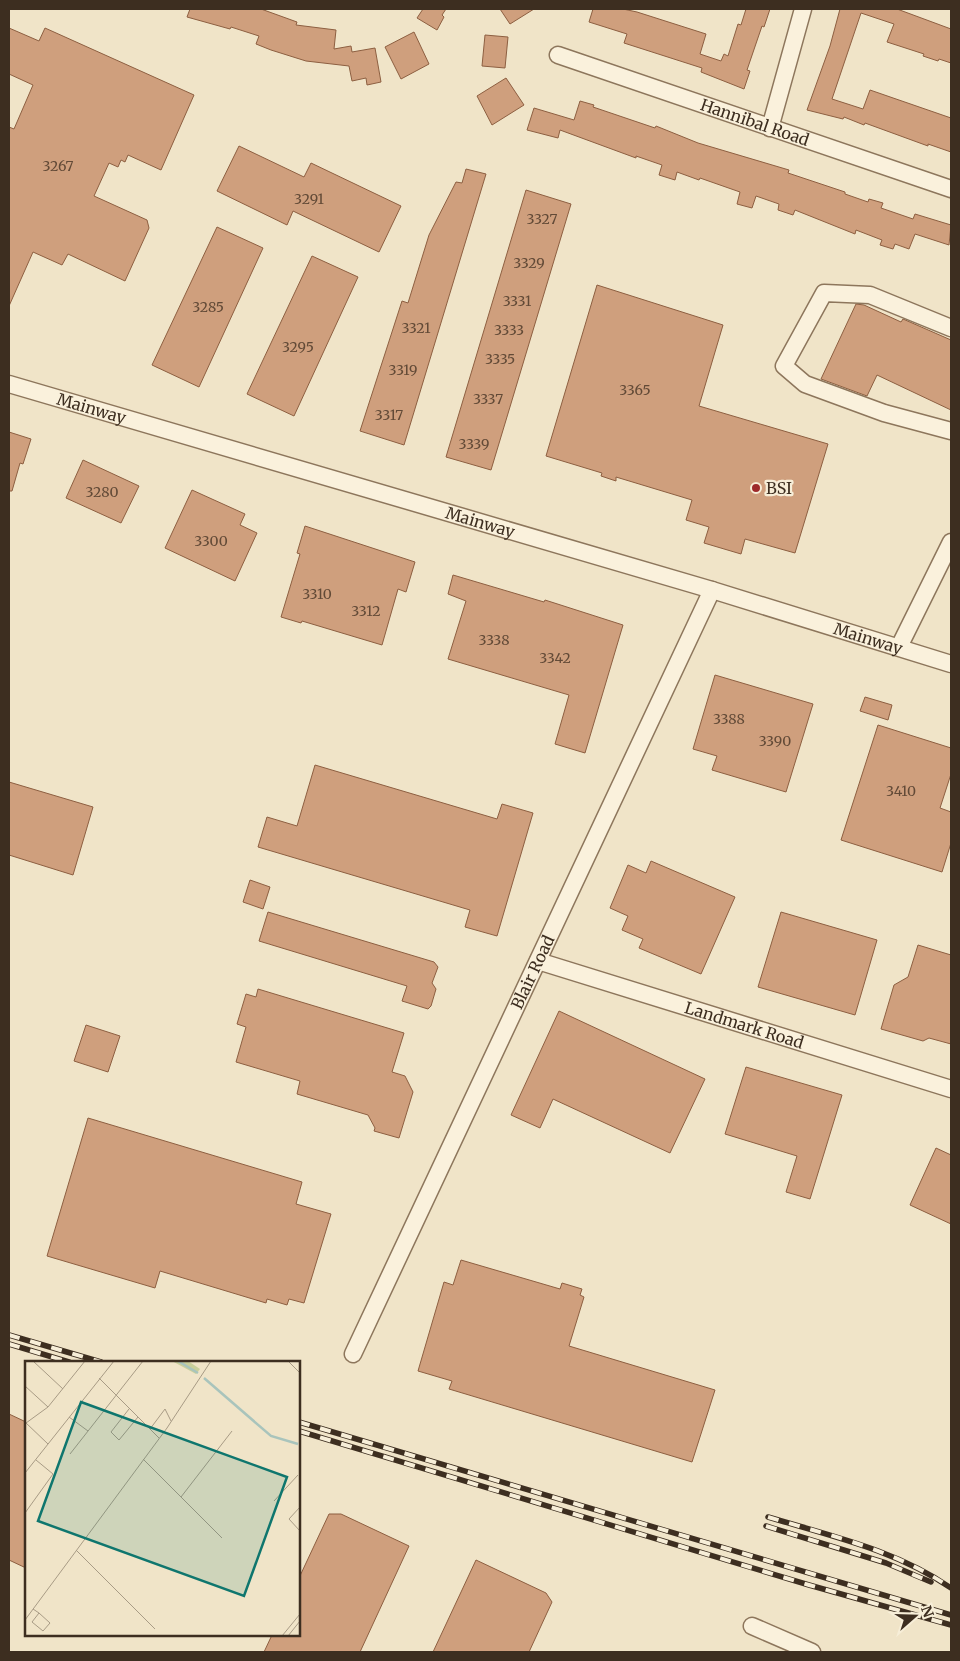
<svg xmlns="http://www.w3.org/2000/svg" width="960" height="1661" font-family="Merriweather,serif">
  <rect width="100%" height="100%" fill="#f0e4c8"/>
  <!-- building -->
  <g fill="#cf9f7d" stroke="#8d5f41">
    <path d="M 190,9 L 261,9 L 297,22 L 296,25 L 336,30 L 334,49 L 351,46 L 352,52 L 375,48 L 381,82 L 367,85 L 366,78 L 352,81 L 349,66 L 306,61 L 271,50 L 256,44 L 259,36 L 231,27 L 230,29 L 187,17 Z"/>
    <path d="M 423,9 L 446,9 L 442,15 L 444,17 L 437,30 L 417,18 Z"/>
    <path d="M 500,9 L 534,9 L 510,24 Z"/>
    <path d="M 593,9 L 623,9 L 637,12 L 706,34 L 700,54 L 721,61 L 724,54 L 728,56 L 738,24 L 741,25 L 746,9 L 770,9 L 764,27 L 762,26 L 747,70 L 750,71 L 744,89 L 701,72 L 702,68 L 624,43 L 627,34 L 589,22 Z"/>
    <path d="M 840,9 L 897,9 L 951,29 L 951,63 L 939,59 L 938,61 L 923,56 L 924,54 L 887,42 L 894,24 L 861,13 L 832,99 L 863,109 L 870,90 L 951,118 L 951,152 L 928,144 L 928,146 L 865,123 L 864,125 L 844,117 L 843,119 L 807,110 L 830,46 Z"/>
    <path d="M 9,28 L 39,41 L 45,28 L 194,95 L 161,170 L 128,155 L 125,162 L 121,160 L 118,167 L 109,163 L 94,196 L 147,220 L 149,228 L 125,281 L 68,254 L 62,265 L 33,252 L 9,306 L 9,127 L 14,129 L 33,85 L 9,74 Z"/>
    <path d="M 414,32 L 429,64 L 401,79 L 385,47 Z"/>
    <path d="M 485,35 L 508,37 L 505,68 L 482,66 Z"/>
    <path d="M 506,78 L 524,105 L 492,125 L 477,96 Z"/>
    <path d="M 580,101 L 594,105 L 593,107 L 655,128 L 656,126 L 698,143 L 789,170 L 788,173 L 845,192 L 845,194 L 868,202 L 869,199 L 883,203 L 881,208 L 913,219 L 915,214 L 951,225 L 949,245 L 915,234 L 909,249 L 895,244 L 893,249 L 880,245 L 882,240 L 856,230 L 855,234 L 795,210 L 793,215 L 778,210 L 779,204 L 756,196 L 752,208 L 737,204 L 740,192 L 700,178 L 699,180 L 677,172 L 675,180 L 659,175 L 662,165 L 636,156 L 636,158 L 560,130 L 558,138 L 527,130 L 534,108 L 574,120 Z"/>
    <path d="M 239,146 L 304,177 L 311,163 L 401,206 L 379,252 L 293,211 L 287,225 L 217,191 Z"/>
    <path d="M 466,169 L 486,174 L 404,445 L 360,431 L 402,301 L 408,303 L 429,235 L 456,182 L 462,183 Z"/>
    <path d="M 526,190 L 571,204 L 491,470 L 446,457 Z"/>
    <path d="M 217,227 L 263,248 L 199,387 L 152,365 Z"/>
    <path d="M 312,256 L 358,277 L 294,416 L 247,394 Z"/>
    <path d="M 597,285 L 723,325 L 699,406 L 828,444 L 795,553 L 745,539 L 741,554 L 704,543 L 709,527 L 686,520 L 692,500 L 616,477 L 616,481 L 601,476 L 602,473 L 546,456 Z"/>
    <path d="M 856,304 L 864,305 L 901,322 L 903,319 L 951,340 L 951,410 L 877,375 L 867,396 L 821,379 Z"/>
    <path d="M 9,432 L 31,439 L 23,464 L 20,463 L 12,491 L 9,491 Z"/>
    <path d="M 83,460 L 139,486 L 121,523 L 66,498 Z"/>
    <path d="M 192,490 L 245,514 L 240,525 L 257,533 L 235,581 L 165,548 Z"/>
    <path d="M 305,526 L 415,562 L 406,592 L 398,589 L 382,645 L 302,621 L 301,623 L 281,617 L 300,554 L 297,553 Z"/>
    <path d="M 453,575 L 544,602 L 545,600 L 623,625 L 585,753 L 555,744 L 569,695 L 448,659 L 466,601 L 448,594 Z"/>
    <path d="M 715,675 L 813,704 L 786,792 L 712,770 L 717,756 L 693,749 Z"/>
    <path d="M 865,697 L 892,705 L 888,720 L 860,711 Z"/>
    <path d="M 878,725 L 951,748 L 951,774 L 940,808 L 951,812 L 951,843 L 942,872 L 841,840 Z"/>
    <path d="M 315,765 L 497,819 L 502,804 L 533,813 L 497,936 L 465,927 L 470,910 L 258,847 L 267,817 L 297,826 Z"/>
    <path d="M 9,782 L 93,807 L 73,875 L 9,855 Z"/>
    <path d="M 651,861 L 735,897 L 701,974 L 639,948 L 643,939 L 622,930 L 628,916 L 610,908 L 628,865 L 646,873 Z"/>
    <path d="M 250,880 L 270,887 L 263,909 L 243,902 Z"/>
    <path d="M 268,912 L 434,962 L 438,967 L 432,983 L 436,989 L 431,1006 L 428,1009 L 402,1001 L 407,986 L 259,941 Z"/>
    <path d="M 781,912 L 877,940 L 855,1015 L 758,987 Z"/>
    <path d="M 918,945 L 951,955 L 951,1044 L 929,1038 L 923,1041 L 881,1029 L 894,985 L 908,977 Z"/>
    <path d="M 258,989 L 404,1033 L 392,1072 L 405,1076 L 413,1092 L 399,1138 L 374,1131 L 375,1128 L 368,1115 L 297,1094 L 300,1081 L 236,1062 L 246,1027 L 237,1024 L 246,994 L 256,997 Z"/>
    <path d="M 559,1011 L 705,1079 L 670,1153 L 553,1099 L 540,1128 L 511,1115 Z"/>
    <path d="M 86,1025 L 120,1036 L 108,1072 L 74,1061 Z"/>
    <path d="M 746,1067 L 842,1095 L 810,1199 L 786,1192 L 797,1156 L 725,1134 Z"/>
    <path d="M 88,1118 L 302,1182 L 296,1204 L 331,1214 L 304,1303 L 289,1299 L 287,1305 L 267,1299 L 266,1303 L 160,1271 L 155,1288 L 47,1256 Z"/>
    <path d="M 936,1148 L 951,1155 L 951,1224 L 910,1205 Z"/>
    <path d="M 461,1260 L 560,1289 L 562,1283 L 582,1289 L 580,1295 L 584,1297 L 569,1346 L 715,1390 L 692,1462 L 449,1389 L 452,1381 L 418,1371 L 444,1282 L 453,1285 Z"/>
    <path d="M 9,1414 L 26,1422 L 26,1568 L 9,1560 Z"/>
    <path d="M 329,1514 L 341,1514 L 409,1546 L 360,1652 L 264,1652 L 272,1635 L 299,1635 L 299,1578 Z"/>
    <path d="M 476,1560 L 546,1593 L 552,1602 L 529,1652 L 433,1652 Z"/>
  </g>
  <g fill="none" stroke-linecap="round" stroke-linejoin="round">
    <!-- minor casing -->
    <g stroke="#8d765c" stroke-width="19">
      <g id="minor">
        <path id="s1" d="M 558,55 L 951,189"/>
        <path d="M 770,128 L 803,9"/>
        <path d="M 951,328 L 870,295 L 824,293 L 784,366 L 805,384 L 884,413 L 951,431"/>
        <path id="s2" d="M 9,384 L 712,590 L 951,664"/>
        <path d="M 899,647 L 951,542"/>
        <path id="s3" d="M 538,961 L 951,1089"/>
        <path id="s4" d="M 353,1354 L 712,590"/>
        <path d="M 752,1626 L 812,1652"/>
      </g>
    </g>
    <!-- minor -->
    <use href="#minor" stroke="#faf1dc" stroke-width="16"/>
    <!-- rail casing -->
    <g stroke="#3d2e20" stroke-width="5.5">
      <g id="rail">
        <path d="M 9,1335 L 101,1362"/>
        <path d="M 9,1344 L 69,1362"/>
        <path d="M 299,1422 L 951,1615"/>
        <path d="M 299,1431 L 809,1585 L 951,1625"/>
        <path d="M 768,1517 C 831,1536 896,1550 951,1588"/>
        <path d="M 766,1526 L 886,1563 L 931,1582"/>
      </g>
    </g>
    <!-- rail -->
    <use href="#rail" stroke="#f7eed8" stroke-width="4" stroke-dasharray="11" stroke-linecap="butt"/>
  </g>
  <!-- markers -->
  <circle fill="#9e2a2b" stroke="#f7eed8" stroke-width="2" cx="756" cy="488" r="5"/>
  <g text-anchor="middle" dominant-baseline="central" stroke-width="4.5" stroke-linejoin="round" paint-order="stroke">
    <!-- number labels -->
    <g font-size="14" fill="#624a37">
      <text x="58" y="166">3267</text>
      <text x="309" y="199">3291</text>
      <text x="542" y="219">3327</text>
      <text x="529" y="263">3329</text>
      <text x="517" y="301">3331</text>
      <text x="208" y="307">3285</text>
      <text x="416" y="328">3321</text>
      <text x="509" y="330">3333</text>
      <text x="298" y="347">3295</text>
      <text x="500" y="359">3335</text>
      <text x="403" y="370">3319</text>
      <text x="635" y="390">3365</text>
      <text x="488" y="399">3337</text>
      <text x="389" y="415">3317</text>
      <text x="474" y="444">3339</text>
      <text x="102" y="492">3280</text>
      <text x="211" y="541">3300</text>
      <text x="317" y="594">3310</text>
      <text x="366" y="611">3312</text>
      <text x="494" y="640">3338</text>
      <text x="555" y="658">3342</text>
      <text x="729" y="719">3388</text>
      <text x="775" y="741">3390</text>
      <text x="901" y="791">3410</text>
    </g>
    <!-- street labels -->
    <g font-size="16" fill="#3d2e20" stroke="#f7eed8">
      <text stroke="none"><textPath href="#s1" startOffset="208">Hannibal Road</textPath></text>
      <text stroke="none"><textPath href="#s2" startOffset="86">Mainway</textPath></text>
      <text stroke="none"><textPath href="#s2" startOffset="491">Mainway</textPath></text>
      <text stroke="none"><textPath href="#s2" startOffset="896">Mainway</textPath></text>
      <text stroke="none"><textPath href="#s4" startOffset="422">Blair Road</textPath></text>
      <text stroke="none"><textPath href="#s3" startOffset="216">Landmark Road</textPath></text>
    </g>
    <!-- poi labels -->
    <g font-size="16" fill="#3d2e20" stroke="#f7eed8" text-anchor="start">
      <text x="766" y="488">BSI</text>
    </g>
  </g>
  <!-- overview -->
  <g transform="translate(25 1361)">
    <rect width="275" height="275" fill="#f0e4c8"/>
    <path d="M 147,0 L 163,0 L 175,8 L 171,13 Z" fill="#c9cf9b"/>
    <path fill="none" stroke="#a9c4bc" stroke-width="2.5" d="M 153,0 L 173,12M 179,17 L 246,75 L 273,83"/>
    <path fill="none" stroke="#a89b85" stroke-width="1" d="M 8,0 L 38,28M 263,0 L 275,12M 74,17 L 134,77M 0,25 L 23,46M 104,48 L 86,71 L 94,79 L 113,56M 44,56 L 63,70M 0,61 L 23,83M 1,62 L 23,46 L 60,0M 125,68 L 140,48 L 146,60M 45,93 L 118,0M 118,98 L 197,177M 0,112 L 89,0M 156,136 L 207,70M 249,140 L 273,114M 275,146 L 264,158 L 275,170M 0,152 L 28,113 L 11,99M 51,189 L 130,268M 8,248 L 14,252 L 7,261 L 18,270 L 25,262 L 14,252M 0,259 L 142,67 L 186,0M 257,275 L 275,253M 263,275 L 275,260"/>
    <path fill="#0f766e" fill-opacity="0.15" stroke="#0f766e" stroke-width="2.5" d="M 56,41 L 262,116 L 219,235 L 13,160 Z"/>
    <rect width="275" height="275" fill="none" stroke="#3d2e20" stroke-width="2.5"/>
  </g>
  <!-- border -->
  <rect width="960" height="1661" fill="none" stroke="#3d2e20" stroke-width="20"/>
  <!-- north arrow -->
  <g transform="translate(915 1616) rotate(70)" stroke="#f7eed8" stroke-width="4" paint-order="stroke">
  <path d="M0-4L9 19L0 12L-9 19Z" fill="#3d2e20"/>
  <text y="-8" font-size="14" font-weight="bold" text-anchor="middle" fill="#3d2e20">N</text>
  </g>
</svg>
